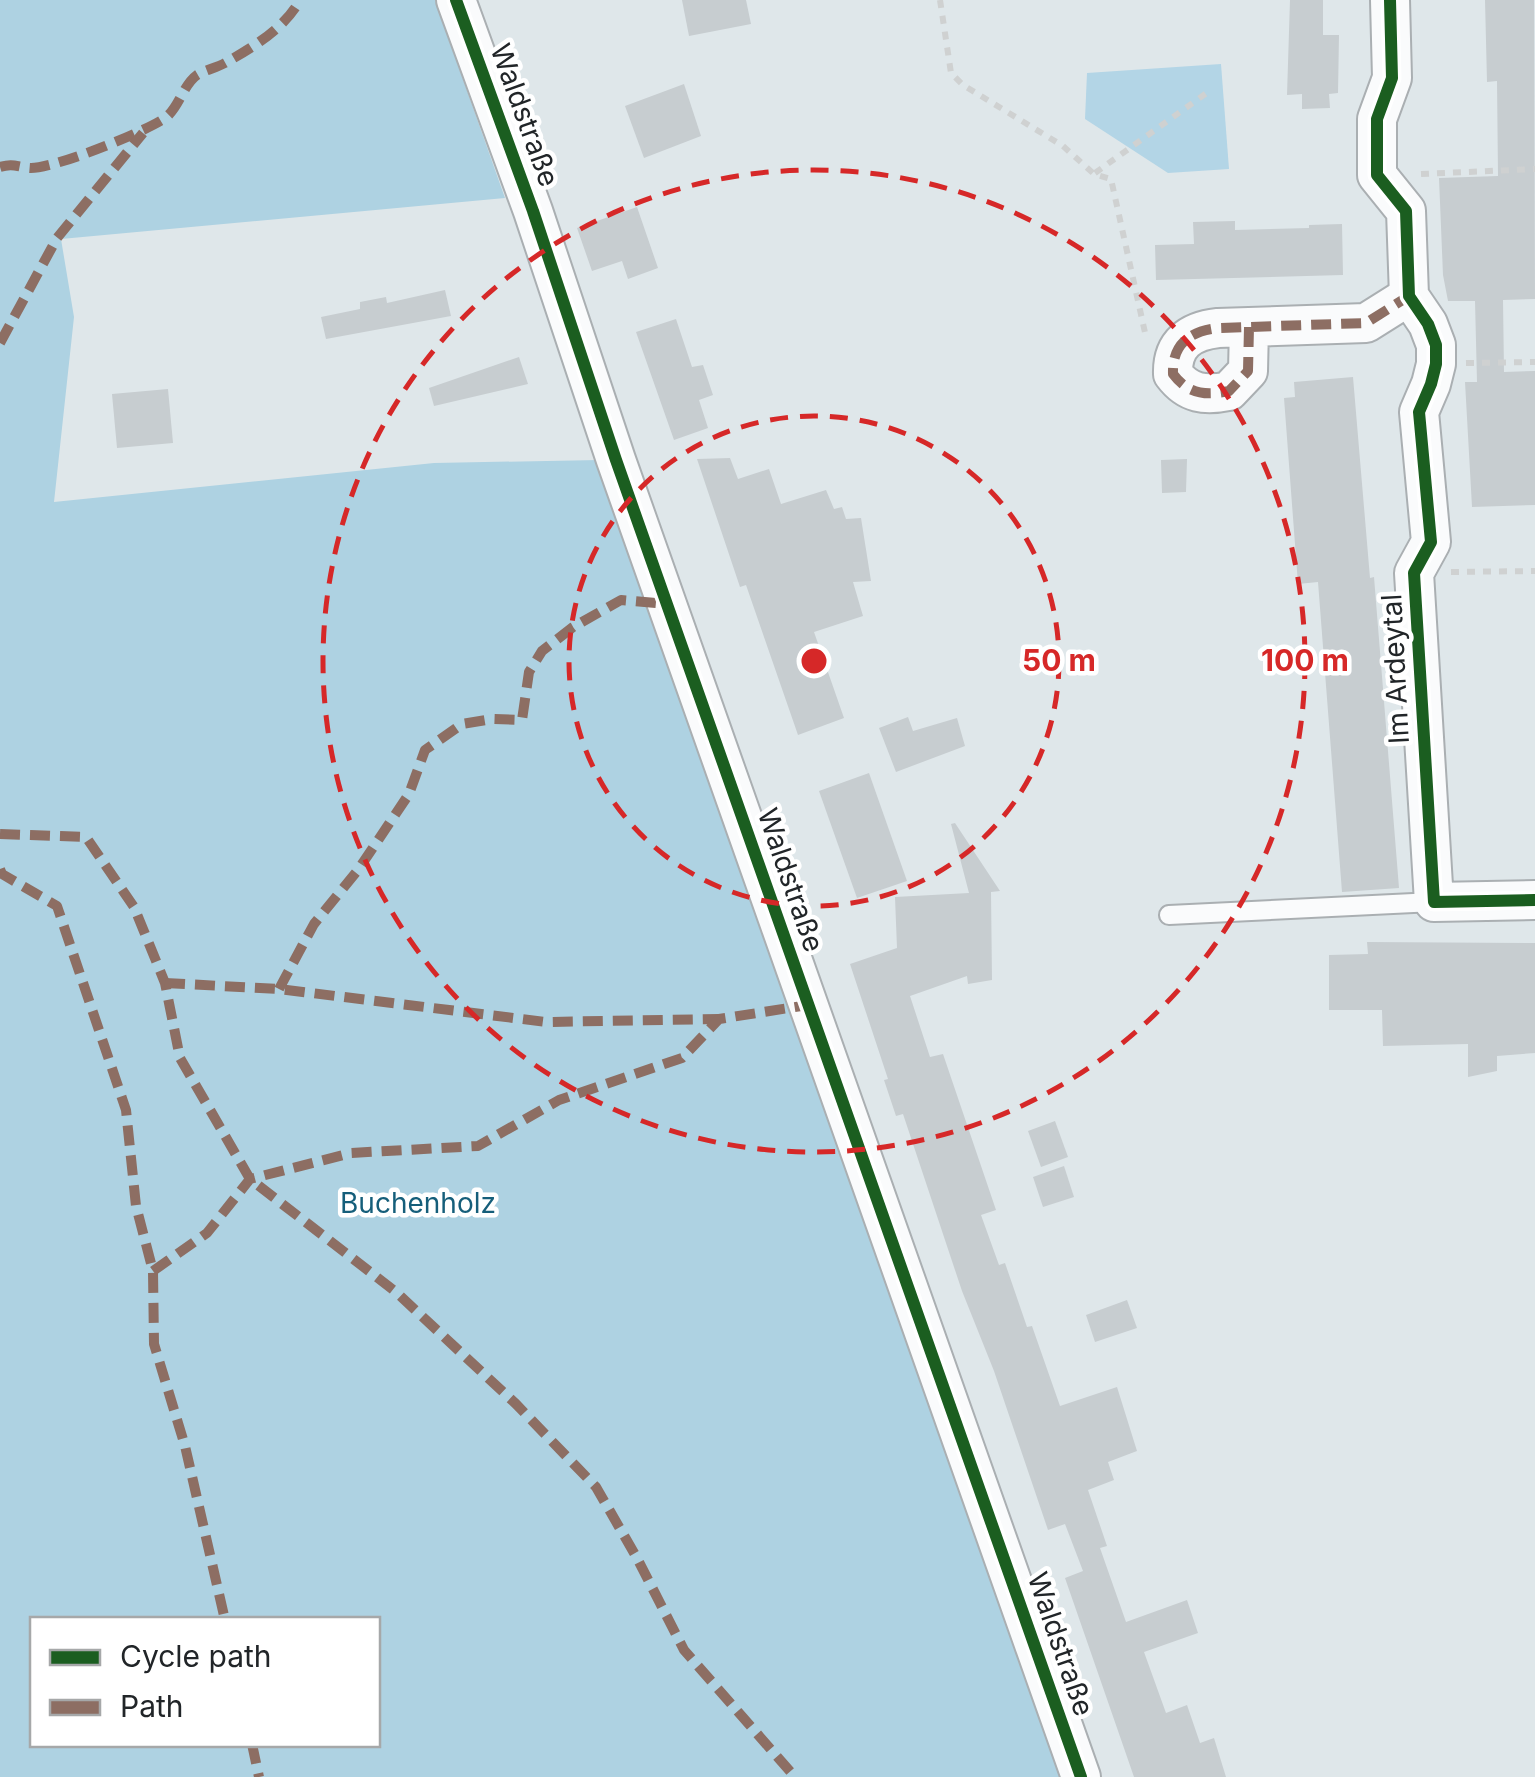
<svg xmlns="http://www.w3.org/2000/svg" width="1535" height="1777" font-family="Inter,sans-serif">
  <rect width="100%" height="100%" fill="#dfe7ea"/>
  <!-- green -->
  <path fill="#b3d5e6" d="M 1221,64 L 1229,169 L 1168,173 L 1085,119 L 1087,73 Z"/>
  <!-- forest -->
  <path fill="#aed2e2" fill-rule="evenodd" d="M 0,0 L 435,0 L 505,198 L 61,239 L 74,317 L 54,502 L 434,463 L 599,460 L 1062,1777 L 0,1777 ZM 32,1620 L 378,1620 L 378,1744 L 32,1744 Z"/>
  <!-- building -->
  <g fill="#c7cdd0">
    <path d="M 682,0 L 746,0 L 751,24 L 689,36 Z"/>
    <path d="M 1290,0 L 1323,0 L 1323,35 L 1339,35 L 1338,93 L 1329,94 L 1330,108 L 1302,109 L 1302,94 L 1287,95 Z"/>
    <path d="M 1485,0 L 1534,0 L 1535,299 L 1503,300 L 1504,372 L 1535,371 L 1535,505 L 1472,507 L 1465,382 L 1477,382 L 1475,301 L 1448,301 L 1443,275 L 1439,178 L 1498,176 L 1497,81 L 1487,82 Z"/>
    <path d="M 684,84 L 701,136 L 644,158 L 625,106 Z"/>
    <path d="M 637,207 L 658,268 L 628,279 L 622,261 L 592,271 L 577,228 Z"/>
    <path d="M 1235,221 L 1235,230 L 1309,228 L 1309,225 L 1342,224 L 1343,275 L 1156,280 L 1155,245 L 1194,244 L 1193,222 Z"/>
    <path d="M 445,290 L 451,316 L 326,339 L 321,317 L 360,309 L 360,302 L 386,297 L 387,303 Z"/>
    <path d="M 676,319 L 692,367 L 703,365 L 713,395 L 699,400 L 708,428 L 674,440 L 636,332 Z"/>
    <path d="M 519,357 L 528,384 L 434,406 L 429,388 Z"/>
    <path d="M 1353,377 L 1370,578 L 1374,577 L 1399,888 L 1342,892 L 1318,582 L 1298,584 L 1284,398 L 1295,397 L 1294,382 Z"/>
    <path d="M 168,389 L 173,443 L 117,448 L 112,394 Z"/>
    <path d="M 730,458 L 738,479 L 769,469 L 781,504 L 826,490 L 834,509 L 842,507 L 846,519 L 861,518 L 871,581 L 853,582 L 863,616 L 814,632 L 844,718 L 798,735 L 746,585 L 740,587 L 697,459 Z"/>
    <path d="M 1187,459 L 1186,492 L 1162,493 L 1161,460 Z"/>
    <path d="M 908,717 L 913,731 L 957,718 L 965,746 L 896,772 L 879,728 Z"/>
    <path d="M 869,773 L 907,881 L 857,898 L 819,791 Z"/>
    <path d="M 955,823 L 1000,891 L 991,892 L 992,980 L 968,984 L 967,976 L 910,996 L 930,1057 L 943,1054 L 996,1210 L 981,1215 L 999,1265 L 1005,1263 L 1027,1327 L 1032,1326 L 1060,1406 L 1117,1387 L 1137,1451 L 1108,1462 L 1114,1480 L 1088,1490 L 1107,1546 L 1100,1548 L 1126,1622 L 1187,1600 L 1198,1633 L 1144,1652 L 1166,1713 L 1187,1705 L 1200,1743 L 1214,1738 L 1226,1777 L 1134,1777 L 1065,1578 L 1083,1571 L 1065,1524 L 1048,1530 L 994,1371 L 962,1291 L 903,1114 L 896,1116 L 884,1080 L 888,1079 L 850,964 L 897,948 L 895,897 L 969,893 L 951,824 Z"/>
    <path d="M 1367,942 L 1535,943 L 1535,1053 L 1497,1056 L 1497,1071 L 1468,1077 L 1468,1044 L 1383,1046 L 1382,1010 L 1329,1010 L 1329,955 L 1368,954 Z"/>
    <path d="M 1055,1121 L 1068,1157 L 1041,1167 L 1028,1131 Z"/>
    <path d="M 1064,1166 L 1074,1197 L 1043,1207 L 1033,1177 Z"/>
    <path d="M 1127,1300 L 1137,1328 L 1095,1342 L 1086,1315 Z"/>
  </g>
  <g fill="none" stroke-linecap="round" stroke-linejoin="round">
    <!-- service casing -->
    <g stroke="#aaafb2" stroke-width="22">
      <path id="service" d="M 1169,915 L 1434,902"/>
    </g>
    <!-- minor casing -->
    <g stroke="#aaafb2" stroke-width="42">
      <g id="minor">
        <path d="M 456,0 L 533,211 L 616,460 L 1081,1777"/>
        <path d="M 1390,0 L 1392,78 L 1377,119 L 1377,175 L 1406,211 L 1409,296 L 1428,324 L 1436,345 L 1436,364 L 1431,384 L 1419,412 L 1431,542 L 1414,573 L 1434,902 L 1535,900"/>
        <path d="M 1249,327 L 1248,371 L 1229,391 C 1205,396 1188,394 1173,374 C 1172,344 1190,331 1218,328 L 1366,323 L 1409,296"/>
      </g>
    </g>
    <!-- path -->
    <g stroke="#cfd1d1" stroke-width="6" stroke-dasharray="8 8" stroke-linecap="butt">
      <path d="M 940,0 L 951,73 L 963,85 L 1063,146 L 1094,174 L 1111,179 L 1146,337"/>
      <path d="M 1095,173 L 1208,92"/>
      <path d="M 1421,174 L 1535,169"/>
      <path d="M 1466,363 L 1535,362"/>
      <path d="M 1451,572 L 1535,571"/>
    </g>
    <!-- service -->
    <use href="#service" stroke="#fafbfc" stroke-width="18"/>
    <!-- minor -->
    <use href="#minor" stroke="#fafbfc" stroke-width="38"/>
    <!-- quiet -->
    <g stroke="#8d6e63" stroke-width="10" stroke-dasharray="20 10" stroke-linecap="butt">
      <path d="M 0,167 C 13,163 17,167 30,168 C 53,169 145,132 165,118 C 179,108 183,85 197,75 C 205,70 216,68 225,63 C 252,48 285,28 300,0"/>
      <path d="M 1249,327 L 1248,371 L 1229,391 C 1205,396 1188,394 1173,374 C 1172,344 1190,331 1218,328 L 1366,323 L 1409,296"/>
      <path d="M 0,343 L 57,238 L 143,133"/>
      <path d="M 0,834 L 86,837 L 134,907 L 165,983 L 180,1058 L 250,1179 L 396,1292 L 516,1404 L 596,1487 L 637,1558 L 684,1650 L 795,1777"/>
      <path d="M 0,869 L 2,874 L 57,906 L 126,1110 L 136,1206 L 153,1271 L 154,1344 L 185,1446 L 225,1620"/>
      <path d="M 165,983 L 279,989 L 546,1022 L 719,1019"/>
      <path d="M 279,989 L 314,924 L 358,870 L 409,794 L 425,750 L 462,724 L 492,719 L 522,720 L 529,672 L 542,651 L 573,627 L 621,600 L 667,604"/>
      <path d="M 153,1271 L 207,1233 L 250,1179 L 351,1153 L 478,1146 L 559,1100 L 682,1058 L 719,1019 L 808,1005"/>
      <path d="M 252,1744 L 259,1777"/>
    </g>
    <!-- cycleway casing -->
    <g stroke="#fff" stroke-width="19">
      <g id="cycleway">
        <path d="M 456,0 L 533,211 L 616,460 L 1081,1777"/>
        <path d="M 1390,0 L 1392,78 L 1377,119 L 1377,175 L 1406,211 L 1409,296 L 1428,324 L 1436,345 L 1436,364 L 1431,384 L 1419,412 L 1431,542 L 1414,573 L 1434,902 L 1535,900"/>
      </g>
    </g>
    <!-- cycleway -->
    <use href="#cycleway" stroke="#1b5e20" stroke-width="12"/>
  </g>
  <!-- distance rings -->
  <g fill="none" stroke="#d62828" stroke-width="5" stroke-dasharray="18 12">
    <circle cx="814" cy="661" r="245"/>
    <circle cx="814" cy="661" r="491"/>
  </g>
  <g text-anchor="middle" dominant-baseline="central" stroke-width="9" stroke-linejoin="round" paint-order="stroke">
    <!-- street labels -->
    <g font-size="28" fill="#212528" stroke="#fff">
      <text transform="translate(525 115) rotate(70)">Waldstraße</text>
      <text transform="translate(1395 669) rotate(-93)">Im Ardeytal</text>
      <text transform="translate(791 880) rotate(71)">Waldstraße</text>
      <text transform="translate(1061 1644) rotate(71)">Waldstraße</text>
    </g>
    <!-- park labels -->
    <g font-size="28" fill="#155e7a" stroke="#fff">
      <text x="418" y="1203">Buchenholz</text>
    </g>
  </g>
  <circle cx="814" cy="661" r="15" fill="#d62828" stroke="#fff" stroke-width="5"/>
  <g font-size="30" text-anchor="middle" font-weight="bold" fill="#d62828" stroke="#fff" stroke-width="9" stroke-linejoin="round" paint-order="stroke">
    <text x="1059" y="671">50 m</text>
    <text x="1305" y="671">100 m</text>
  </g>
  <!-- legend -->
  <rect x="30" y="1617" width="350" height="130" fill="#ffffff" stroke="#a6a8a9" stroke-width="2.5"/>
  <rect x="50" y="1650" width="50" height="15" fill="#1b5e20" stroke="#a6a8a9" stroke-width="2.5"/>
  <text x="120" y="1667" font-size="30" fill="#212528">Cycle path</text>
  <rect x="50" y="1700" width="50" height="15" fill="#8d6e63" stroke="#a6a8a9" stroke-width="2.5"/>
  <text x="120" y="1717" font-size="30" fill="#212528">Path</text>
</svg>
